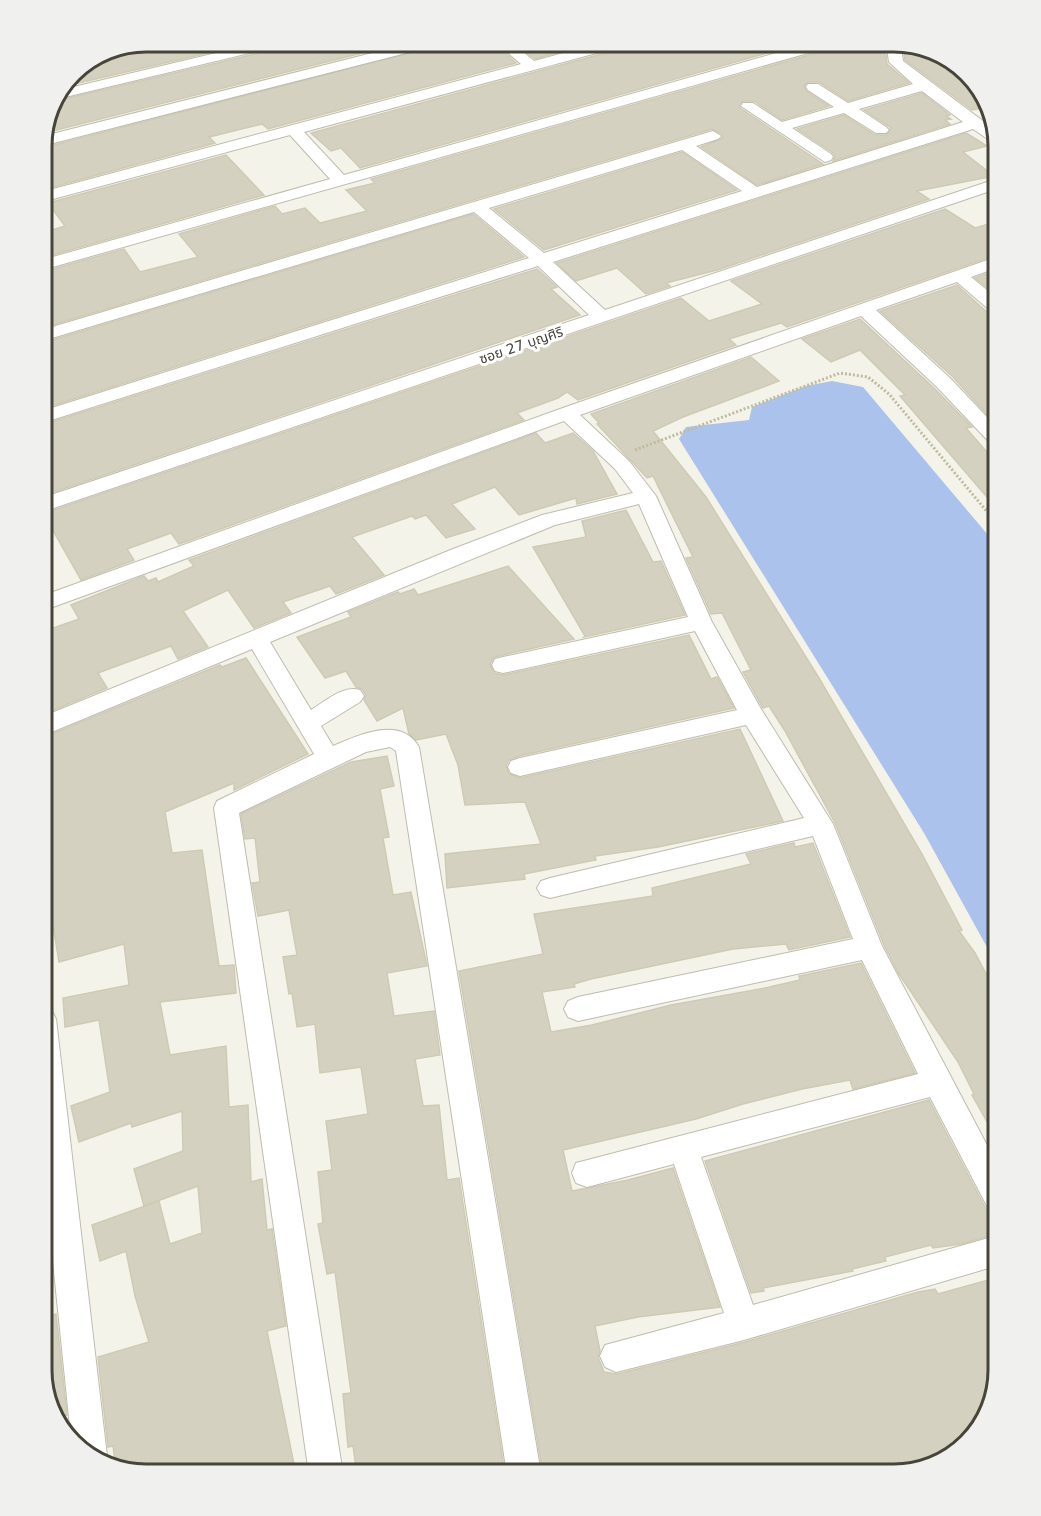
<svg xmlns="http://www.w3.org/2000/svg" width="1041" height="1516" font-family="'DejaVu Sans','Noto Sans Thai',sans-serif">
  <rect width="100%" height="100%" fill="#f4f3ea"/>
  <!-- water -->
  <path fill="#abc2ec" d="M 832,381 L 863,387 L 999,548 L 999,969 L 924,833 L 679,439 L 686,427 L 749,420 L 752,407 L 806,386 Z"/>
  <!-- building -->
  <g fill="#d4d1c0" stroke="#cfcab3" stroke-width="1.5">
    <path d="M 884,42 L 887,64 L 909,83 L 848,101 L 819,82 L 808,82 L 804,86 L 806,91 L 829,106 L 782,120 L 754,101 L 743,101 L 739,105 L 740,108 L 823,164 L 757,185 L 701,147 L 723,138 L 722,134 L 712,129 L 42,328 L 42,272 L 124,249 L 140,272 L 198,257 L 179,234 L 275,206 L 282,214 L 305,208 L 320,223 L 367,211 L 346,190 L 375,183 L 371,179 L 834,48 L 837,43 Z"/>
    <path d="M 780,43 L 803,43 L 360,168 L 341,148 L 331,151 L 311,133 L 616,50 L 619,45 Z"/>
    <path d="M 902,43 L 947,56 L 953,62 L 946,67 L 948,72 L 964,73 L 966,75 L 959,77 L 985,95 L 988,107 L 972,110 L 905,60 Z"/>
    <path d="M 571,45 L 584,45 L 535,59 L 519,46 Z"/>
    <path d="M 497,46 L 516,63 L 268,129 L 262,124 L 209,137 L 215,143 L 42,190 L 42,148 L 433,47 Z"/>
    <path d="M 386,47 L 45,133 L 60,100 L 259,53 L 262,48 Z"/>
    <path d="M 210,49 L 225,49 L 66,86 L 73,72 L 92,60 L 138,50 Z"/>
    <path d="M 922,93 L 950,115 L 946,116 L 951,119 L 945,120 L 950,124 L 833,161 L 835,156 L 832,152 L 797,129 L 844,115 L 875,135 L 886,135 L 891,128 L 864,110 Z"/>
    <path d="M 966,133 L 987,146 L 963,152 L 994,176 L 917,191 L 929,199 L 717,270 L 666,283 L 670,286 L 646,294 L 617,268 L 576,281 L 557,263 Z"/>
    <path d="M 682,152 L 737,190 L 544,250 L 494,209 Z"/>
    <path d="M 226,155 L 264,195 L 42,258 L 42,233 L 65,226 L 48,203 Z"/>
    <path d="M 945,209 L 975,228 L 999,221 L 999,254 L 787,327 L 781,323 L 729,339 L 736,345 L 578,400 L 567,392 L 558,398 L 517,413 L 524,420 L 179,544 L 171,533 L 127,549 L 134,560 L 81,580 L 51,527 L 42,530 L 42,514 L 681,298 L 709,321 L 762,304 L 731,281 Z"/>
    <path d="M 473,214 L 524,257 L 42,409 L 42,377 L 51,374 L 42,363 L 42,343 Z"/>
    <path d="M 537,269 L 557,287 L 551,289 L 580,315 L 42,496 L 42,425 Z"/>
    <path d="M 999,269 L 999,297 L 975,278 Z"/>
    <path d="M 957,285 L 999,323 L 999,420 L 994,422 L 953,377 L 880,311 Z"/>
    <path d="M 860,319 L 935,389 L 972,427 L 966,428 L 999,466 L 999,511 L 900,396 L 905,395 L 860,350 L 831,362 L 802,339 Z"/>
    <path d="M 751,357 L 779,381 L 683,417 L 653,431 L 706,497 L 819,678 L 922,854 L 962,930 L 959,931 L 975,953 L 999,998 L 999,1143 L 972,1095 L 974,1094 L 958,1062 L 899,974 L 884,945 L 835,823 L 785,731 L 769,706 L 763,708 L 743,672 L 751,670 L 722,613 L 711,614 L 686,558 L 693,557 L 653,476 L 647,478 L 597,424 L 599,423 L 591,414 Z"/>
    <path d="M 536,433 L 545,443 L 573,433 L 593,451 L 617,494 L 577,504 L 576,498 L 519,515 L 495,487 L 452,504 L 475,529 L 446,538 L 426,515 L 415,519 L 412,516 L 352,537 L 384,575 L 336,594 L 330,586 L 283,602 L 291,613 L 254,628 L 228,590 L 183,611 L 208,647 L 178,659 L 171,646 L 98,673 L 107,688 L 42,715 L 42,632 L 79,619 L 71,605 L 144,576 L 148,581 L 156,578 L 158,582 L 194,566 L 189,560 Z"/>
    <path d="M 626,510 L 653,562 L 661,561 L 685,615 L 584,637 L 585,636 L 533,547 L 586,537 L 582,521 Z"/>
    <path d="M 508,566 L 574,639 L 494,657 L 490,664 L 494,673 L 503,675 L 689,635 L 711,679 L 717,677 L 734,708 L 519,756 L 509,760 L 506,766 L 509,774 L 520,778 L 740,729 L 783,821 L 658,847 L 595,856 L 596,860 L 524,874 L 525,879 L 447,888 L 445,854 L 541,844 L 525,802 L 465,805 L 458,765 L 446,734 L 416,740 L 409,734 L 403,708 L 377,721 L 364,700 L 366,695 L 362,689 L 356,687 L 346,671 L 325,678 L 297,637 L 351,617 L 348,612 L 398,592 L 400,594 L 414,589 L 418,595 Z"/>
    <path d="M 246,658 L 308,754 L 234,790 L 234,783 L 165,812 L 172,853 L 202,850 L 219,966 L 234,965 L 236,993 L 160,1002 L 170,1055 L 226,1046 L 229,1107 L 248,1105 L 251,1182 L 262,1179 L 267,1230 L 272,1229 L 286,1326 L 267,1331 L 296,1474 L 140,1474 L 116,1467 L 113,1446 L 108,1447 L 98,1357 L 149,1342 L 135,1296 L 126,1251 L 100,1261 L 92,1225 L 159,1201 L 170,1244 L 202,1233 L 198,1186 L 144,1206 L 134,1169 L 183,1151 L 182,1111 L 132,1127 L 131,1123 L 79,1142 L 71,1106 L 110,1092 L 99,1020 L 65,1027 L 63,998 L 129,985 L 124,944 L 59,962 L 49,901 L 52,900 L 49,872 L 53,871 L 42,809 L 42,738 L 220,665 L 222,667 Z"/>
    <path d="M 387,756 L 394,786 L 380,789 L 389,837 L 383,838 L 393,895 L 411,892 L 427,966 L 387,973 L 394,1016 L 434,1011 L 440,1055 L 415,1059 L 423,1106 L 439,1105 L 447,1180 L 459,1178 L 505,1474 L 357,1474 L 353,1446 L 348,1447 L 343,1394 L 351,1393 L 335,1272 L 327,1274 L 318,1224 L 323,1223 L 318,1172 L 332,1170 L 326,1121 L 368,1114 L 361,1067 L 320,1073 L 315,1024 L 297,1027 L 292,993 L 289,994 L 283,957 L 297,955 L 289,910 L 258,916 L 252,883 L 260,882 L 255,838 L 245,839 L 241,814 L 351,762 Z"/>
    <path d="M 794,843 L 795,847 L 813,843 L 850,937 L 789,950 L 786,944 L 733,949 L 591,979 L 574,984 L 575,987 L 542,992 L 551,1032 L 592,1025 L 671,1005 L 765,988 L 800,980 L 799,976 L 861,963 L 915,1073 L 853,1089 L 850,1080 L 802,1089 L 743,1104 L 696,1119 L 563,1150 L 572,1191 L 628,1180 L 673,1168 L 720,1307 L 638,1317 L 595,1326 L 600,1351 L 598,1357 L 604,1372 L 617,1374 L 745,1342 L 918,1292 L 935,1289 L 938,1294 L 999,1277 L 999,1370 L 985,1422 L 947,1460 L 895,1474 L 543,1474 L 459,971 L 543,954 L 534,914 L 653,896 L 652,888 L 751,864 L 746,854 Z"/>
    <path d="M 929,1100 L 986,1209 L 990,1211 L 999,1228 L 999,1233 L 961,1244 L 933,1248 L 931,1245 L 885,1257 L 886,1261 L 852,1269 L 853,1271 L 763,1288 L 764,1291 L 751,1293 L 705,1161 Z"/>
    <path d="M 56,1314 L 67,1415 L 55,1419 L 42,1370 L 42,1319 Z"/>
  </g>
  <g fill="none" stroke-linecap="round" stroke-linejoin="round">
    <!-- street casing -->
    <g stroke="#bebcad" stroke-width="2">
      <g id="street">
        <path d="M 886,42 L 900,42 L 903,61 L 995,130 L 998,143 L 992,142 L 973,129 L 553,262 L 605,310 L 999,178 L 999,188 L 42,512 L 42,498 L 589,315 L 538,266 L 42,423 L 42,411 L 529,258 L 474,212 L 42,341 L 42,330 L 713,131 L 721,136 L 718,139 L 696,146 L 757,187 L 963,122 L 922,91 L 859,109 L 886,127 L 889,130 L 886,133 L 876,133 L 844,113 L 792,128 L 831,154 L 833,157 L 831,160 L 825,162 L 741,106 L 743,103 L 753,103 L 782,122 L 834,107 L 808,90 L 806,87 L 808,84 L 818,84 L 848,103 L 913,84 L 889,62 ZM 682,150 L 742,191 L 544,253 L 489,208 Z"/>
        <path d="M 812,43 L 835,43 L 833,46 L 42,270 L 42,260 L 330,179 L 290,135 L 42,202 L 42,192 L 521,64 L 500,46 L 516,46 L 534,61 L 593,45 L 617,45 L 615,48 L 304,132 L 344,175 Z"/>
        <path d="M 396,47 L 420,47 L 418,50 L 42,146 L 44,136 Z"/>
        <path d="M 260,48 L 258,51 L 61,98 L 65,89 L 233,49 Z"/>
        <path d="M 955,64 L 962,71 L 950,71 L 948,68 Z"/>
        <path d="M 999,256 L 999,267 L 971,277 L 999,300 L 999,314 L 993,313 L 957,282 L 876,310 L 951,379 L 999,430 L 999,447 L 992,445 L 937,387 L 861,316 L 580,415 L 629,461 L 656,496 L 712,622 L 761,709 L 833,824 L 882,946 L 999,1168 L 999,1212 L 988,1208 L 930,1097 L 701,1157 L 753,1305 L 999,1235 L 999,1265 L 744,1340 L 616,1372 L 605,1367 L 600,1356 L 605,1345 L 724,1313 L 674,1164 L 587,1187 L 576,1183 L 572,1173 L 576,1163 L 918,1074 L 862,960 L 578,1021 L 568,1017 L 564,1009 L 568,1001 L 578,997 L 853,939 L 813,836 L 550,898 L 541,895 L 537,888 L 541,881 L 550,878 L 804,818 L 746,725 L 520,776 L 511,773 L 508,767 L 511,761 L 520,758 L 737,710 L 695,631 L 503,673 L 495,671 L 492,665 L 495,659 L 503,657 L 688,617 L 639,504 L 555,525 L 270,642 L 311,710 C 326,701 343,685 360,690 L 364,696 L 360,702 L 321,726 L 333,746 C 358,735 401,715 419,747 L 541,1474 L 507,1474 L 396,751 L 390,747 L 366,752 L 239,813 L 343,1474 L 309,1474 L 214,808 L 217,801 L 314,754 L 252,649 L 42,736 L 42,717 L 453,549 L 542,515 L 633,493 L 615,469 L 564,421 L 42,611 L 42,596 L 560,409 Z"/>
        <path d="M 42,1007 L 52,1011 L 56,1019 L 107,1456 L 104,1463 L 94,1460 L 71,1437 L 42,1154 Z"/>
      </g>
    </g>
    <!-- path -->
    <path stroke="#bfbb9f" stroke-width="3" stroke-dasharray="2 2" stroke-linecap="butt" d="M 635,450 L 840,373 L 868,377 L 889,394 L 999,526"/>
    <!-- street -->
    <use href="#street" fill="#fff" fill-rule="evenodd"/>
  </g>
  <g text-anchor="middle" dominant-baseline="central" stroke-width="6" stroke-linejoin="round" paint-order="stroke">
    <!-- far-street labels -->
    <g font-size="14" fill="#474438" stroke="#fff">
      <text transform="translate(521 345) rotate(-19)">ซอย 27 บุญศิริ</text>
    </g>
  </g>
  <!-- crop -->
  <path d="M0 0H1041V1516H0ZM146 52H894A94 94 0 0 1 988 146V1370A94 94 0 0 1 894 1464H146A94 94 0 0 1 52 1370V146A94 94 0 0 1 146 52Z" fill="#f0f0ef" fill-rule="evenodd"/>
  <path fill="none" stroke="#474438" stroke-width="3" d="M146 52H894A94 94 0 0 1 988 146V1370A94 94 0 0 1 894 1464H146A94 94 0 0 1 52 1370V146A94 94 0 0 1 146 52Z"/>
</svg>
